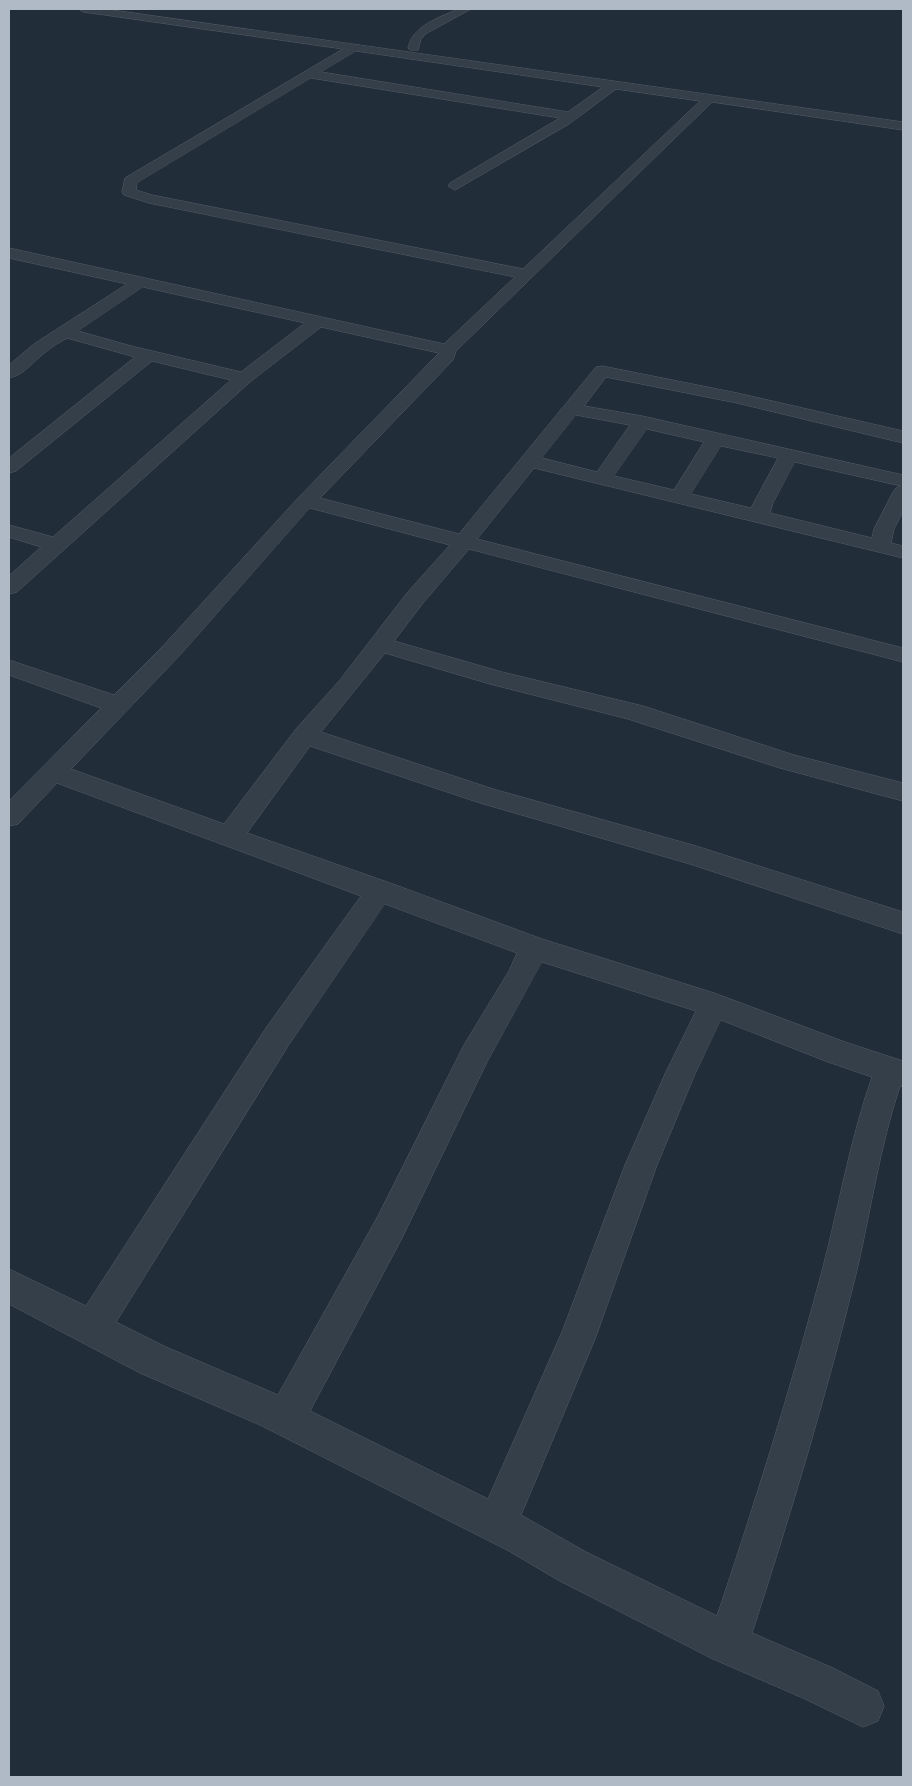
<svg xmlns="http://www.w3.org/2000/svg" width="912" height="1786" font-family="'DejaVu Sans',sans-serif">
  <rect width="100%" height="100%" fill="#222d3a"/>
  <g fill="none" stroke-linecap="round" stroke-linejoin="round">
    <!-- minor casing -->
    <g stroke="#535d68" stroke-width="1">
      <g id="minor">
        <path d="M 79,9 L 105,9 L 903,122 L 903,130 L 712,102 L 456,351 L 453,360 L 320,498 L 459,534 L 596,367 L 602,366 L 737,393 L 903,431 L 903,443 L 737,403 L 606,377 L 584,406 L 642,416 L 903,475 L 903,511 L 894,529 L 891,543 L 903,546 L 903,558 L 534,468 L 477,539 L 903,648 L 903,662 L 469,549 L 423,603 L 394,641 L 502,672 L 643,706 L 794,755 L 903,783 L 903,801 L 780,768 L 628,719 L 490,684 L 385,653 L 321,732 L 493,789 L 696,846 L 903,912 L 903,934 L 690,864 L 477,802 L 310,746 L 247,833 L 390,883 L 542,939 L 714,993 L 845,1042 L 903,1061 L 903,1087 L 900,1086 C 880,1146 871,1209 857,1270 C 827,1393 791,1513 752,1633 L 833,1668 L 878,1691 L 884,1706 L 878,1721 L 863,1727 L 803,1698 L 713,1659 L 558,1580 L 509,1551 L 260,1425 L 140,1373 L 9,1304 L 9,1269 L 86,1306 L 266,1028 L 361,896 L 57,783 L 18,824 L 9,826 L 9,801 L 101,708 L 9,675 L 9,660 L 114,695 L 164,645 L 299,497 L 439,353 L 321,327 L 250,382 L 17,592 L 9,594 L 9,576 L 41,547 L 9,537 L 9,525 L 53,537 L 231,380 L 152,361 L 16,471 L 9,473 L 9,458 L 135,357 L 67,338 C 60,342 53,346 47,351 C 34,360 25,375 9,378 L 9,365 L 34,344 L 127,284 L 9,258 L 9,248 L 444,344 L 515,277 L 149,203 L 124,195 L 122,192 L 125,178 L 343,49 L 84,12 ZM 356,51 L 603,87 L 568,112 L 321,72 ZM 311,78 L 560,118 L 450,183 L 448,186 L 455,190 L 569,124 L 616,89 L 700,101 L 523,269 L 152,195 L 136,190 L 137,183 ZM 143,287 L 305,323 L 241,372 L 131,346 L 78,331 ZM 576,415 L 630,425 L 597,472 L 542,458 ZM 647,429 L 704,442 L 674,490 L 614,476 ZM 721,446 L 778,458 L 751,508 L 691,494 ZM 795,462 L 901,486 L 896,488 L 893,492 L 874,529 L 872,538 L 770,513 L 773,503 ZM 310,508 L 450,545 L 407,593 L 340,680 L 296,729 L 224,824 L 71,769 L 180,655 ZM 385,904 L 517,953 L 509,971 L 464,1045 L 378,1216 L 278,1395 L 166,1347 L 116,1322 L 288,1046 ZM 542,962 L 696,1011 L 665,1074 L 625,1165 L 562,1332 L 488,1499 L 310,1411 L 402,1238 L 487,1062 ZM 721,1020 L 828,1062 L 872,1077 C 850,1140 839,1206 822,1271 C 791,1388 755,1503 717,1616 L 586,1552 L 521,1515 L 595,1339 L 657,1165 L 695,1074 Z"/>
        <path d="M 458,9 L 471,9 L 427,33 L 421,39 L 418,50 L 410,50 L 408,48 C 413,25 439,18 458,9 Z"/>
      </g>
    </g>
    <!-- minor -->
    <use href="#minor" fill="#353f4a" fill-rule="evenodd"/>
  </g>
  <!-- border -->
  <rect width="912" height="1786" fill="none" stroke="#b0bac6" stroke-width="20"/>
</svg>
